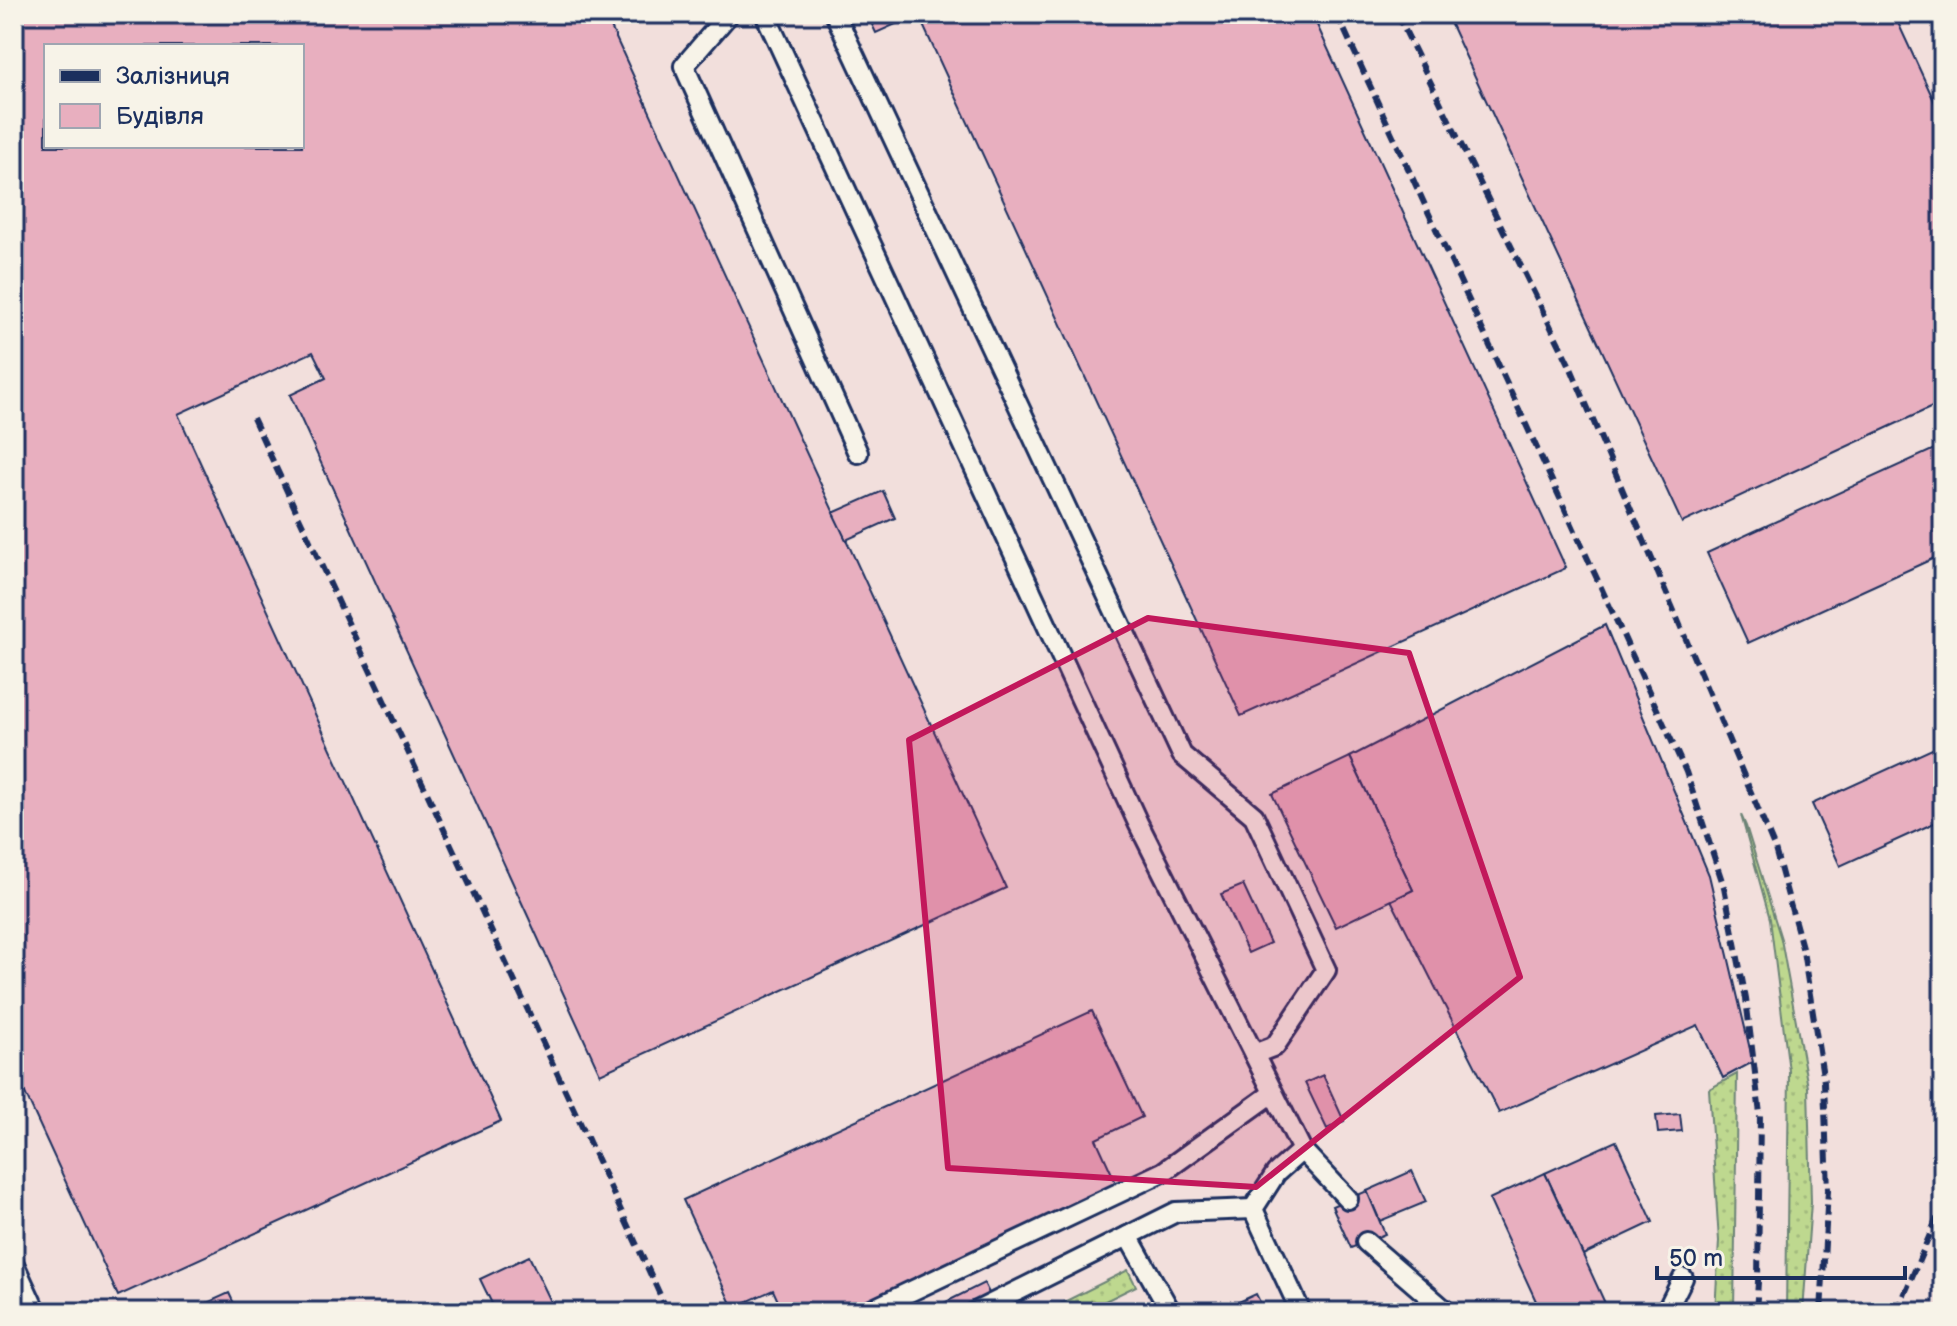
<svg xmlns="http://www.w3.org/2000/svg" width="1957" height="1326" font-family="'Balsamiq Sans',sans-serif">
  <defs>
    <pattern id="grass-dots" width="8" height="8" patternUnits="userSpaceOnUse" patternTransform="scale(2)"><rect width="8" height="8" fill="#bed88f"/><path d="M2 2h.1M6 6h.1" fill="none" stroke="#a3ba7e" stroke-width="1.8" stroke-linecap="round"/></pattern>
  </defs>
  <rect width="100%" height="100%" fill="#f2dfdc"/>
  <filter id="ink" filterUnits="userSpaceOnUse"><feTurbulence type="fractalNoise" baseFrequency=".0125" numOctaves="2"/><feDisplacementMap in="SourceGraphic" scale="16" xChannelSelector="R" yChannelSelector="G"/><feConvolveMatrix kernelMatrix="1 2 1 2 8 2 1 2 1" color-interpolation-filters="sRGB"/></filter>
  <g filter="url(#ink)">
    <!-- grass -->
    <g fill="url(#grass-dots)" stroke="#6c8476" stroke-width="2">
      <path d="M 1741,815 L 1746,826 L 1781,939 L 1808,1087 L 1811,1202 L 1803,1312 L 1786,1312 L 1789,1071 L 1770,919 Z"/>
      <path d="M 1737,1074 L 1734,1312 L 1715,1312 L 1719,1241 L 1709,1089 Z"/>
      <path d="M 1128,1270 L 1136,1286 L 1083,1312 L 1044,1312 Z"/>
    </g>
    <!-- building -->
    <g fill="#e8afbf" stroke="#1b2f5e" stroke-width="2" fill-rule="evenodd">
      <path d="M 14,14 L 605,14 L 1006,888 L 600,1074 L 290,395 L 326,378 L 313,352 L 178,414 L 501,1121 L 118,1296 L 14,1069 ZM 46,46 L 302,46 L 302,146 L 46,146 Z"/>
      <path d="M 867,14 L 1312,14 L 1566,568 L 1241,716 L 918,14 L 876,33 Z"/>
      <path d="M 1446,14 L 1894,14 L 1943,120 L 1943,402 L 1682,523 Z"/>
      <path d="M 1943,445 L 1943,554 L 1748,643 L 1707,553 Z"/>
      <path d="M 883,491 L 895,518 L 846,540 L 833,513 Z"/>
      <path d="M 1605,625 L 1709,875 L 1753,1062 L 1723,1078 L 1698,1025 L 1499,1113 L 1391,900 L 1413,890 L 1350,757 Z"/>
      <path d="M 1943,744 L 1943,819 L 1840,866 L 1812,804 Z"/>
      <path d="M 1350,757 L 1413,890 L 1336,927 L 1272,794 Z"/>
      <path d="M 1243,885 L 1270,943 L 1248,953 L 1221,894 Z"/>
      <path d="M 1092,1011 L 1142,1117 L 1096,1139 L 1118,1187 L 846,1312 L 783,1312 L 773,1290 L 733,1308 L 683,1200 Z"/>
      <path d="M 1323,1075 L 1344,1121 L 1327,1129 L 1305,1083 Z"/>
      <path d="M 1680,1114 L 1682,1131 L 1658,1133 L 1656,1116 Z"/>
      <path d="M 1616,1141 L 1653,1222 L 1583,1255 L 1545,1173 Z"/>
      <path d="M 1412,1171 L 1426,1202 L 1380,1221 L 1367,1191 Z"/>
      <path d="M 1545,1173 L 1583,1255 L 1609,1312 L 1541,1312 L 1489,1199 Z"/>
      <path d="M 1367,1191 L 1385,1234 L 1351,1248 L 1332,1206 Z"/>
      <path d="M 529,1256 L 556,1312 L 496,1312 L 480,1279 Z"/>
      <path d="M 984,1283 L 991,1297 L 961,1312 L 926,1312 Z"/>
      <path d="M 229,1293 L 238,1312 L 190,1312 L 189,1311 Z"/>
      <path d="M 1256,1294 L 1265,1312 L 1217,1312 Z"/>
    </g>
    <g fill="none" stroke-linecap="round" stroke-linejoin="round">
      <!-- lane casing -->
      <g stroke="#1b2f5e" stroke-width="24">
        <g id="lane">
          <path d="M 729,14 L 684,66 L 858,453"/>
          <path d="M 765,14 L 1138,823 L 1302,1150 L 1348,1199"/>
          <path d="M 835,14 L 1182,755 L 1254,816 L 1326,970 L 1275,1046 L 1254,1054"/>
          <path d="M 1253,1209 L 1301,1312"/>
          <path d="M 1253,1209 L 1276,1173 L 1302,1150"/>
          <path d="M 1128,1236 L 1169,1309 L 1162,1312"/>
          <path d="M 1366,1242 L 1447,1312"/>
          <path d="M 14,1264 L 36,1312"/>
          <path d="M 867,1312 L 1163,1172 L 1273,1093"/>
          <path d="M 975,1312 L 1176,1212 L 1253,1209"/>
          <path d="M 1666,1312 L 1683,1278"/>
        </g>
      </g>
      <!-- lane -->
      <use href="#lane" stroke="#f7f3e8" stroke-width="18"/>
      <!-- rail -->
      <g stroke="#1b2f5e" stroke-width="6" stroke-dasharray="12 6" stroke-linecap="butt">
        <path d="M 1337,14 L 1686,772 L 1724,887 L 1746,999 L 1760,1114 L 1758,1282 L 1756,1312"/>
        <path d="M 1397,14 L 1570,366 L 1775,849 L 1803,951 L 1824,1082 L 1828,1190 L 1821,1312"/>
        <path d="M 253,418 L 668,1312"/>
        <path d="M 103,1309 L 105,1312"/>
        <path d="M 1897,1312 L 1943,1204"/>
      </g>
    </g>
  </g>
  <!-- marked area -->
  <path fill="#c2185b" fill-opacity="0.2" stroke="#c2185b" stroke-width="6" stroke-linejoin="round" d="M 1148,618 L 1409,653 L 1520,977 L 1256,1187 L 948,1168 L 909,740 Z"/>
  <!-- margin -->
  <rect width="1957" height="1326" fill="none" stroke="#f7f3e8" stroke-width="48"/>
  <rect x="24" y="24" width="1909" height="1278" fill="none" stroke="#1b2f5e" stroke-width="3" filter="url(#ink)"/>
  <!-- legend -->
  <rect x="44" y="44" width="260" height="104" fill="#f7f3e8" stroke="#9fa5b1" stroke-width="2"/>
  <rect x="60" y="70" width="40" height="12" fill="#1b2f5e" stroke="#9fa5b1" stroke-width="2"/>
  <text x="116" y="84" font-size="24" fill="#1b2f5e">Залізниця</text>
  <rect x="60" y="104" width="40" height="24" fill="#e8afbf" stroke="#9fa5b1" stroke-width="2"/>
  <text x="116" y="124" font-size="24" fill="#1b2f5e">Будівля</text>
  <!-- scale -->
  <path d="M1657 1266v12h248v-12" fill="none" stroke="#1b2f5e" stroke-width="4"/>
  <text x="1669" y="1266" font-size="24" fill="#1b2f5e" stroke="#f7f3e8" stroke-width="6" paint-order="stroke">50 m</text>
</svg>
